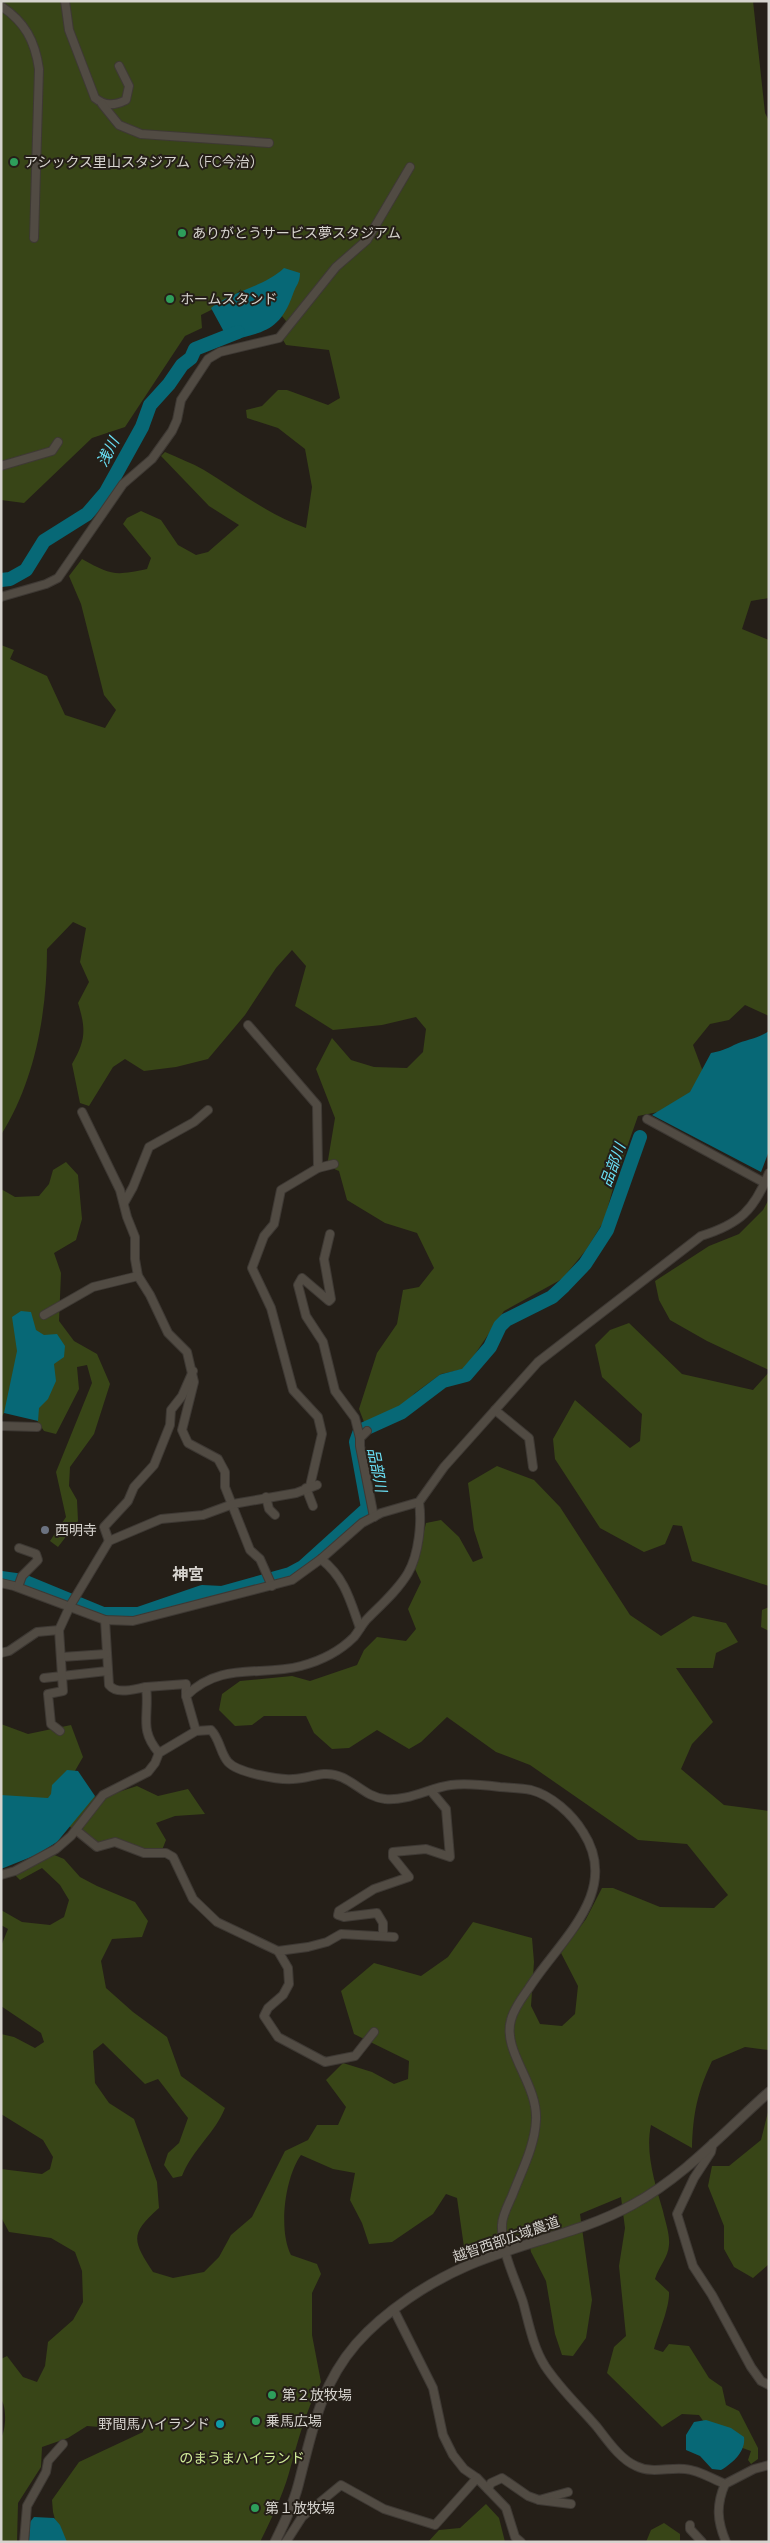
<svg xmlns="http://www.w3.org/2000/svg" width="770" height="2543" font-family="Raleway,'Noto Sans JP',sans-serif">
  <rect width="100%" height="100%" fill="#251f18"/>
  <!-- green -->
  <g fill="#384517">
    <path d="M 1,1 L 753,1 L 765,113 L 769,121 L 769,598 L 751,601 L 742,629 L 769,640 L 769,1016 L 745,1005 L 729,1020 L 710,1024 L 693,1045 L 705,1077 L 693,1097 L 663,1111 L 638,1116 L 615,1181 L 604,1221 L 586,1250 L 562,1279 L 504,1311 L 465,1369 L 441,1374 L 415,1393 L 402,1406 L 378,1418 L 372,1426 L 364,1422 L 359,1409 L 377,1353 L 397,1324 L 403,1290 L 419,1287 L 434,1268 L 417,1233 L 385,1223 L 347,1200 L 339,1171 L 327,1166 L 335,1118 L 316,1069 L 332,1038 L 351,1060 L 374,1067 L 407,1068 L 423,1052 L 426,1029 L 416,1017 L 382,1025 L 333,1030 L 295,1006 L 306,966 L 292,950 L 276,968 L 245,1015 L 208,1059 L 176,1067 L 144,1071 L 125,1059 L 113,1067 L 89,1106 L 80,1103 L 72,1064 C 86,1040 86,1029 78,1003 L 89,982 L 80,962 L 86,928 L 73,922 L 47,949 C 47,1013 35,1081 1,1135 L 1,645 L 14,650 L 10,659 L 47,676 L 65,715 L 105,728 L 116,710 L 104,695 L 81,604 L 69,576 L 82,559 C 111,575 114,576 147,569 L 151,558 L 123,524 L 127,518 L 141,511 L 161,520 L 178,545 L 196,555 L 208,552 L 239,525 L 209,506 L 161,456 L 165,452 C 178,458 192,463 204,470 C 238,491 269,515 306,528 L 312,487 L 305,449 L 278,428 L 247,418 L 246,410 L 262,406 L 278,390 L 287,390 L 328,405 L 340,398 L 329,350 L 286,345 L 283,340 L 286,321 L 277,310 L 232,313 L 241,289 L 231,300 L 201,315 L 202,328 L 185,336 L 125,427 L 92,438 L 24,503 L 1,500 Z"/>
    <path d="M 66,1162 L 78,1175 L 82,1219 L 76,1240 L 54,1253 L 61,1273 L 59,1321 L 74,1341 L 97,1354 L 110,1384 L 94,1434 L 70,1467 L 69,1486 L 77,1500 L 78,1521 L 58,1547 L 50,1541 L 66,1517 L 56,1472 L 92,1383 L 87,1365 L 77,1367 L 79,1389 L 56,1434 L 44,1431 L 32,1413 L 14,1396 L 1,1418 L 1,1189 L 15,1197 L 39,1196 L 49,1184 L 53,1170 Z"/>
    <path d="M 769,1199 L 769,1370 L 707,1341 L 670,1320 L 659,1300 L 655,1281 L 709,1246 L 739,1234 L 763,1210 Z"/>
    <path d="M 629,1323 L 682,1374 L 753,1390 L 769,1372 L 769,1586 L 692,1561 L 682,1526 L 673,1525 L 665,1544 L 644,1552 L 600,1528 L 555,1459 L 553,1439 L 575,1400 L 630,1448 L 640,1441 L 642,1414 L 602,1377 L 595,1345 L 610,1330 Z"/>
    <path d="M 497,1466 L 534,1480 L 560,1507 L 630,1615 L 661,1636 L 693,1616 L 726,1623 L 738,1642 L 716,1653 L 713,1668 L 676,1668 L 713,1722 L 692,1744 L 681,1769 L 724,1805 L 769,1811 L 769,2050 L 745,2047 L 712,2061 C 697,2093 693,2114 692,2148 L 651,2125 C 645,2153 655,2183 663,2211 C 665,2221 670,2234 669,2245 C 668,2258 659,2266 655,2279 L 669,2292 C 670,2306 659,2332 654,2349 L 663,2352 L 669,2344 L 689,2346 L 709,2378 L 722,2387 L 726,2405 L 739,2411 L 758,2448 L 758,2459 L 751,2464 L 748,2460 L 751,2451 C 728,2443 712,2435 699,2415 L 682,2414 L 662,2427 L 607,2373 L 614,2347 L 626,2336 L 619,2266 L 625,2228 L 621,2197 L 580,2214 L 592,2300 L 586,2338 L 573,2356 L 562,2355 L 555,2334 L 546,2281 L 531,2252 L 527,2232 L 465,2254 L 457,2198 L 446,2194 L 433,2214 L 392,2242 L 369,2244 L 362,2223 L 350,2200 L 355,2173 L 333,2169 L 301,2155 C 285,2177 278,2230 291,2255 L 317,2264 L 321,2274 L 312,2293 L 312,2335 L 321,2382 C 305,2412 298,2441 289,2473 C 282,2497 271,2520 260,2542 L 61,2542 L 53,2512 L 52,2500 L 79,2462 L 143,2432 L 142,2418 L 100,2427 L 87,2426 L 68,2438 L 42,2447 L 41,2467 L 18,2503 L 17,2542 L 1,2542 L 1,2438 C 6,2429 7,2408 1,2399 L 1,2359 L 7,2356 L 23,2377 L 37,2382 L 45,2366 L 48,2342 L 73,2320 L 83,2302 L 82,2271 L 75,2252 L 51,2238 L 9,2232 L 1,2217 L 1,2169 L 42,2174 L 50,2169 L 53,2157 L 43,2140 L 1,2114 L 1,2034 L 14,2037 L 35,2048 L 44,2042 L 41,2033 L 1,2006 L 1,1946 L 8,1929 L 1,1925 L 1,1910 L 22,1922 L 50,1925 L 64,1917 L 69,1900 L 60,1885 L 42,1868 L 20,1880 L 14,1874 L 52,1854 L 64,1859 L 80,1877 L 97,1886 L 135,1902 L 148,1921 L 142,1937 L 112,1939 L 101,1961 L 106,1988 L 133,2012 L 167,2037 L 181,2076 L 225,2108 C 215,2133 193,2149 182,2176 L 173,2178 L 164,2165 L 168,2153 L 179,2143 L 188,2118 L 158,2079 L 145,2084 L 103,2043 L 93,2051 L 95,2083 L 109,2103 L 134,2119 L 157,2182 L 159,2208 C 130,2234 132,2240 153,2272 L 173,2278 L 204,2272 L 219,2257 L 231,2235 L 252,2217 L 285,2151 L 308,2140 L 317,2125 L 338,2125 L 346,2107 L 326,2080 L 343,2063 L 372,2072 L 394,2084 L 408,2079 L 409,2061 L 354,2034 L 341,1991 L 374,1963 L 421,1976 L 448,1957 L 473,1922 L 532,1938 L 534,1962 L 531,2006 L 540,2024 L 562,2026 L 575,2014 L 578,1986 L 561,1953 L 586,1919 L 602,1888 L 613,1888 L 660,1907 L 714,1908 L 728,1895 L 687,1844 L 638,1840 L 530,1765 L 496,1752 L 447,1717 L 421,1742 L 409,1749 L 377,1730 L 349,1748 L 332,1749 L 314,1733 L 306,1716 L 264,1716 L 252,1725 L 235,1726 L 219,1710 L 222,1694 L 240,1681 L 292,1676 L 310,1681 L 357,1665 L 364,1650 L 377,1637 L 406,1641 L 416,1629 L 408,1609 L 421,1582 L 415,1569 L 426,1523 L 441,1520 L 459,1537 L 473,1562 L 483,1558 L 474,1530 L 468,1483 Z"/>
    <path d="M 769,1607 L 769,1631 L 761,1627 L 762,1610 Z"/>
    <path d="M 1,1724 L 28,1734 L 71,1725 L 83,1757 L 72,1776 L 87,1796 L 103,1797 L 137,1786 L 158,1796 L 188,1789 L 205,1814 L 175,1816 L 156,1823 L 166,1840 L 162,1850 L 141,1851 L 115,1840 L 90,1846 L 64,1821 L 1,1805 Z"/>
    <path d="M 769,2108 L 769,2264 L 753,2278 L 734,2267 L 724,2249 L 724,2226 L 708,2186 L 712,2166 L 729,2166 L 761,2140 Z"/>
    <path d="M 486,2504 L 499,2518 L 505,2542 L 428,2542 L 439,2530 L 460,2528 Z"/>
    <path d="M 664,2523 L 680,2534 L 680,2542 L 646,2542 L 651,2530 Z"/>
  </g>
  <!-- water -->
  <g fill="#076876">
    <path d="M 284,268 L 300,273 C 300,283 296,285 293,294 C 280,331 264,332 229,341 L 211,308 C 232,291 264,287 284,268 Z"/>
    <path d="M 769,1031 L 769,1151 L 761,1172 L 652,1115 L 690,1092 L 711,1053 C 721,1051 726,1049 734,1045 C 747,1039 757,1039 769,1031 Z"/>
    <path d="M 21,1311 L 31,1312 L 36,1330 L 44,1335 L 57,1334 L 65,1346 L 64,1357 L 54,1364 L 56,1381 L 48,1399 L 39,1408 L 38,1421 L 4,1413 L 17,1351 L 12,1317 Z"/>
    <path d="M 67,1770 L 78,1771 L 95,1796 L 57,1842 L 36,1855 L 1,1869 L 1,1795 L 48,1798 L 51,1794 L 52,1785 Z"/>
    <path d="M 706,2420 L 731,2428 L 744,2437 C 746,2451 733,2463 721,2470 L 712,2469 L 700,2456 L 686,2450 L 686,2435 L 694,2422 Z"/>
    <path d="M 34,2517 L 54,2518 L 60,2525 L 67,2542 L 29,2542 L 30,2522 Z"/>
  </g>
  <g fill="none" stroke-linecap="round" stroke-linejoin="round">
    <!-- river -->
    <g stroke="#076876" stroke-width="14">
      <path d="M 1,580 L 10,579 L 26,570 L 44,541 L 87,514 L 106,492 L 142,427 L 150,405 L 169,384 L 182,365 L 191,358 L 195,349 L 238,332"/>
      <path d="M 1,1578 L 23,1581 L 103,1614 L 138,1614 L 202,1592 L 222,1593 L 290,1574 L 303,1567 L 368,1508 L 356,1442 L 360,1431 L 402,1412 L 443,1381 L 466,1375 L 490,1347 L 500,1326 L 506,1320 L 552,1297 L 564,1286 L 585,1264 L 607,1230 L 640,1137"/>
    </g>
    <!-- minor casing -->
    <g stroke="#3e3934" stroke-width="10">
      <g id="minor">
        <path d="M 65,1 L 69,30 L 95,98 C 105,106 114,106 126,100 L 129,86 L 119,66"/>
        <path d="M 1,6 C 25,22 35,41 39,69 L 34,238"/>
        <path d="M 102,104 L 119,125 L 141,134 L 269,143"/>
        <path d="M 1,466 L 52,451 L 58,442"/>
        <path d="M 1,597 L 46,584 L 58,578 L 123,484 L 152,459 L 172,431 L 177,420 L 181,400 L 208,359 L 220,352 L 279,338 L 336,267 L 367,240 L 410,167"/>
        <path d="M 248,1025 L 317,1105 L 318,1168 L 281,1190 L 274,1224 L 264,1236 L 252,1268 L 271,1308 L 293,1390 L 318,1417 L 322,1434 L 310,1486"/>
        <path d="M 82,1112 L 120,1190 L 127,1217 L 135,1237 L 135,1259 L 138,1276 L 150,1295 L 168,1333 L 187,1352 L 194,1382 L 182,1430 L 188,1443 L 218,1459 L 225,1472 L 225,1487 L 250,1550 L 260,1559 L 272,1586"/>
        <path d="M 647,1119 L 765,1183"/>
        <path d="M 318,1168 L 334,1164"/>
        <path d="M 124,1203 L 133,1187 L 149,1147 L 194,1122 L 208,1110"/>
        <path d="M 330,1234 L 324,1259 L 331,1299 L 329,1301 L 302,1278 L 298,1285 L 306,1316 L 323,1342 L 335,1391 L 355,1418 L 360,1438"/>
        <path d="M 44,1315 L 93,1287 L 138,1276"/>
        <path d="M 495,1410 L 529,1438 L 533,1467"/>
        <path d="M 1,1426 L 37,1427"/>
        <path d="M 367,1431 L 360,1438 L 360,1446 L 374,1517"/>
        <path d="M 306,1488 L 313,1506"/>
        <path d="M 266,1497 L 269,1509 L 275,1515"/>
        <path d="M 109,1541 L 104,1527 L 128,1501 L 134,1487 L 154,1465 L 170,1425 L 171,1410 L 182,1396 L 193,1371"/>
        <path d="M 321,1559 C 345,1578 350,1600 360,1628"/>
        <path d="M 1,1583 L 14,1586 L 105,1620 L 133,1621 L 292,1580 L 321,1559 L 362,1523 L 381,1513 L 419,1502 L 444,1467 L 538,1362 L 701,1236 C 740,1224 754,1210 769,1173"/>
        <path d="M 18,1587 L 22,1576 L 38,1560 L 36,1554 L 19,1548"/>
        <path d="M 105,1620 L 109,1685 C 117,1695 134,1689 146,1687 C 150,1715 138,1729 159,1753"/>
        <path d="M 1,1653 L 9,1651 L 37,1632 L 59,1630"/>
        <path d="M 62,1657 L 106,1654"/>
        <path d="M 44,1678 L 107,1671"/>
        <path d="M 146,1687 L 186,1684 L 186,1696"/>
        <path d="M 60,1731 L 51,1724 L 48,1694 L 63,1691 L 59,1630 L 70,1606 L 109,1541 L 161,1519 L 203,1515 L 233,1504 L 296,1493 L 317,1485"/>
        <path d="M 196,1731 L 186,1696 C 221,1661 260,1677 301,1666 C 320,1661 340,1651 354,1637 C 359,1631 362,1624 368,1618 C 382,1604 398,1590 408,1573 C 419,1554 422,1522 419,1502"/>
        <path d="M 76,1830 L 97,1847 L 115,1842 L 144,1853 L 166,1853 L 173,1857 L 193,1899 L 217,1922 L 278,1951 L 288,1968 L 289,1984 L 283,1995 L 268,2008 L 264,2016 L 278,2037 L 325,2062 L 355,2056 L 374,2032"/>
        <path d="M 1,1875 L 15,1871 L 56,1849 L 71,1836 L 103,1795 L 148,1772 L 155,1763 L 159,1753 L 196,1731 L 211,1730 C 220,1739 220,1753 228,1762 C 238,1773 279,1780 293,1779 C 304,1779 313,1775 324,1774 C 349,1772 362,1797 385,1799 C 409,1801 429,1788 451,1785 C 468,1783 484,1785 500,1787 C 510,1788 521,1788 531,1790 C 551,1795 572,1814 583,1832 C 622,1892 559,1941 529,1988 C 522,1998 514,2008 511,2020 C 502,2051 538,2084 536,2120 C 535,2146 521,2172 512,2196 C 508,2205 502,2216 502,2225 C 501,2252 515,2278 523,2302 C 529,2324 533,2347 545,2366 C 561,2390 579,2406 597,2427 C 608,2441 620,2459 636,2466 C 652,2474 669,2467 685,2469 C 699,2470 712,2479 725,2484 L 754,2469 L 769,2465"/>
        <path d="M 383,1936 L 383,1923 L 377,1913 L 344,1917 L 338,1915 L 339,1911 L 374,1889 L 409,1877 L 393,1857 L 393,1852 L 426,1849 L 450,1857 L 446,1809 L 431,1791"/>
        <path d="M 278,1951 L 308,1947 L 327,1942 L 341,1934 L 394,1937"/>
        <path d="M 713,2143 L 711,2152 L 694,2178 L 677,2214 L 693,2266 L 712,2295 L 751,2367 L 761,2381 L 769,2385"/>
        <path d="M 394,2310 L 433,2388 L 443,2435 L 453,2455 L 464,2469 L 477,2478"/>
        <path d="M 725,2484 C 716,2505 717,2521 726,2542"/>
        <path d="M 488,2489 L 491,2483 L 502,2478 L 528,2496 L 539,2500 L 568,2492"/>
        <path d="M 539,2500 L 571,2504"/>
        <path d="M 690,2525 L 690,2529 L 702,2542"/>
        <path d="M 24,2542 L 27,2506 L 46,2472 L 48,2461 L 63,2444"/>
        <path d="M 286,2542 L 302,2517 L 341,2485 L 384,2509 L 435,2525 L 477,2478 L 506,2508 L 515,2537 L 521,2542"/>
      </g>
    </g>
    <!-- tertiary casing -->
    <g stroke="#3e3934" stroke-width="11">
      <path id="tertiary" d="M 275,2542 C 284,2524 293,2505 298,2486 C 312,2433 319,2387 356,2344 C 385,2311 429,2282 469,2265 C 523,2242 581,2233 632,2205 C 684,2177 725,2131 769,2092"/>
    </g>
    <!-- minor -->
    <use href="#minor" stroke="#514b43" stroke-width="8"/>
    <!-- tertiary -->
    <use href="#tertiary" stroke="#514b43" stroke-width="9"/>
  </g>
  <!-- markers -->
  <g fill="#2e9e5b" stroke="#251f18" stroke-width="2">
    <circle cx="14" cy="162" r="5"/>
    <circle cx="182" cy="233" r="5"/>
    <circle cx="170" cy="299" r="5"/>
    <circle cx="272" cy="2395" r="5"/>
    <circle cx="256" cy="2421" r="5"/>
    <circle cx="255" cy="2508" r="5"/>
  </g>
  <circle fill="#6b7280" stroke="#251f18" stroke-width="2" cx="45" cy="1530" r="5"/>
  <circle fill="#0f9aa8" stroke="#251f18" stroke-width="2" cx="220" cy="2424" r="5"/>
  <g text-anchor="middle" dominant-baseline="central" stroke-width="4" stroke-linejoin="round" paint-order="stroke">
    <!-- poi labels -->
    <g font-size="14" fill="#d6d3ce" stroke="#251f18" text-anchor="start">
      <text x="24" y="162">アシックス里山スタジアム（FC今治）</text>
      <text x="192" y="233">ありがとうサービス夢スタジアム</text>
      <text x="180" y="299">ホームスタンド</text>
      <text x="55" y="1530">西明寺</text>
      <text x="282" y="2395">第２放牧場</text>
      <text x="266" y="2421">乗馬広場</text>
      <text x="210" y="2424" text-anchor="end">野間馬ハイランド</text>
      <text x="265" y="2508">第１放牧場</text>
    </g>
    <!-- street labels -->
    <g font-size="14" fill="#d6d3ce" stroke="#251f18">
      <text transform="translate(506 2239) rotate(-19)">越智西部広域農道</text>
    </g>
    <!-- park labels -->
    <g font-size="14" fill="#d1ec99" stroke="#251f18">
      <text x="242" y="2458">のまうまハイランド</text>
    </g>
    <!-- water labels -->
    <g font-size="15" font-style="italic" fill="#6ae1f7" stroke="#251f18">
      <text transform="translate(108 452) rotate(-63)">浅川</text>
      <text transform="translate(613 1165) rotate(-70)">品部川</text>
      <text transform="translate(377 1470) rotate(79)">品部川</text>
    </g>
    <!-- quarter labels -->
    <g font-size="16" font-weight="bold" fill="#d6d3ce" stroke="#251f18">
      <text x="188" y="1574">神宮</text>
    </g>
  </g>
  <!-- border -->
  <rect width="770" height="2543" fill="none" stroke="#d6d3ce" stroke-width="5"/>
</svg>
